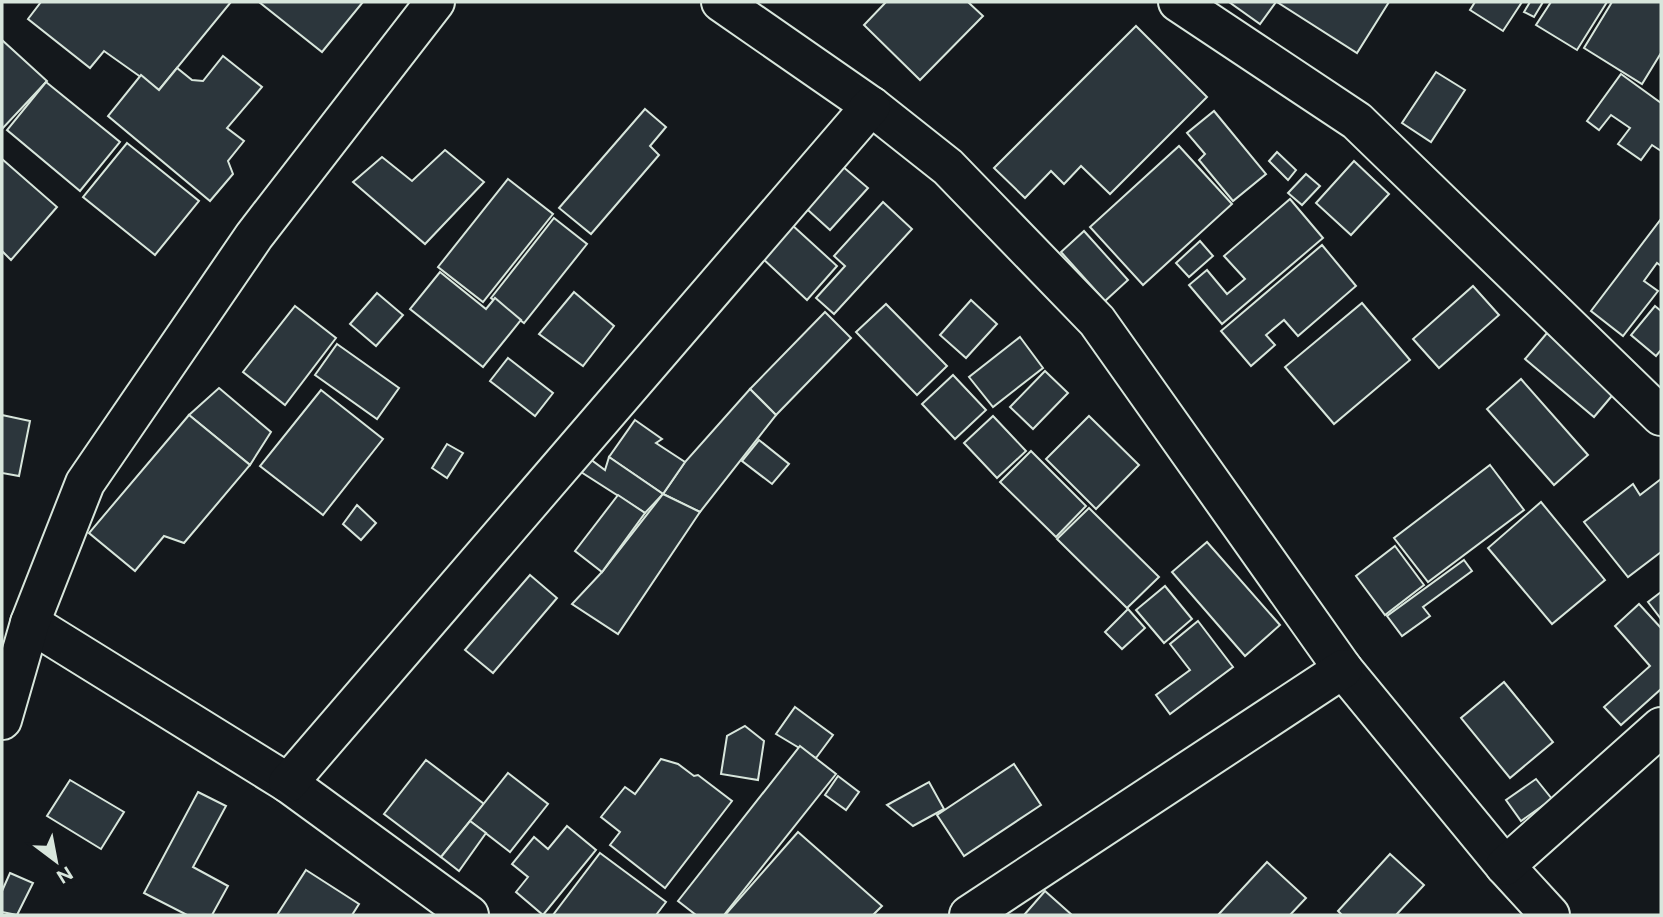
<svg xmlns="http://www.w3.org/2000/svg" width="1663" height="917" font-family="Figtree,sans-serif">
  <rect width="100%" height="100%" fill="#14181c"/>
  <!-- building -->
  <g fill="#2c363c" stroke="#d8e6dc" stroke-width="2">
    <path d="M 41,2 L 231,2 L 159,90 L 104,51 L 90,68 L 28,19 Z"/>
    <path d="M 259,2 L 363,2 L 322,52 Z"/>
    <path d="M 886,2 L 968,2 L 983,16 L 920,80 L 864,25 Z"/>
    <path d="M 1229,2 L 1276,2 L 1260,24 Z"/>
    <path d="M 1277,2 L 1389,2 L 1357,53 Z"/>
    <path d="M 1475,2 L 1522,2 L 1503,31 L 1470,10 Z"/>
    <path d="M 1530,2 L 1543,2 L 1534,17 L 1524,12 Z"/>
    <path d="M 1551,2 L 1607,2 L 1577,50 L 1536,25 Z"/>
    <path d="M 1612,2 L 1661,2 L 1661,53 L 1642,84 L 1584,48 Z"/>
    <path d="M 1136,26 L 1207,97 L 1110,194 L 1081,166 L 1064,184 L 1051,171 L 1025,198 L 994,168 Z"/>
    <path d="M 2,40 L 47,81 L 2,129 Z"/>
    <path d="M 223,56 L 262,87 L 227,128 L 244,141 L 228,161 L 233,174 L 210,201 L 108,116 L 141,75 L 159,90 L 177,68 L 192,80 L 203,81 Z"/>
    <path d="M 1436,72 L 1465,90 L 1431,142 L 1402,123 Z"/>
    <path d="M 1621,74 L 1661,103 L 1661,151 L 1652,145 L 1641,160 L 1618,144 L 1630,128 L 1611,115 L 1599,130 L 1587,121 Z"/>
    <path d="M 46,82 L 120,142 L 80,191 L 7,130 Z"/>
    <path d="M 645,109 L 666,127 L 650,146 L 659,155 L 591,234 L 559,208 Z"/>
    <path d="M 1214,111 L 1266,174 L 1233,201 L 1199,160 L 1205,154 L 1187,133 Z"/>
    <path d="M 127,143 L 199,201 L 155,255 L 83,197 Z"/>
    <path d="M 1179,146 L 1232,204 L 1143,285 L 1090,227 Z"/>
    <path d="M 445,150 L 484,182 L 425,244 L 353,182 L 382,157 L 412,181 Z"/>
    <path d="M 1277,152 L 1296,170 L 1288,180 L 1269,161 Z"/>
    <path d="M 2,159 L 57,207 L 11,260 L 2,251 Z"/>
    <path d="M 835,160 L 868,188 L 830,230 L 798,201 Z"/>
    <path d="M 1354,161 L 1389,194 L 1351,235 L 1316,203 Z"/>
    <path d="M 1306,174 L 1320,186 L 1302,205 L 1288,193 Z"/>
    <path d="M 508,179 L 553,214 L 483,302 L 438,267 Z"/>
    <path d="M 1290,199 L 1323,238 L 1222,324 L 1189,285 L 1207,270 L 1227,294 L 1245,279 L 1224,256 Z"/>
    <path d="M 883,202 L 912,229 L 834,314 L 816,298 L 845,266 L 834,256 Z"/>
    <path d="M 554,218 L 587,244 L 524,323 L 491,298 Z"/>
    <path d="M 1661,219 L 1661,266 L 1657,263 L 1644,281 L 1658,291 L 1623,336 L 1591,311 Z"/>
    <path d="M 791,224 L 837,266 L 807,300 L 760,256 Z"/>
    <path d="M 1084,231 L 1128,280 L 1105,301 L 1061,252 Z"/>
    <path d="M 1200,241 L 1213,256 L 1189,277 L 1176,263 Z"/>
    <path d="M 1322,245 L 1356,286 L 1298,336 L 1284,320 L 1266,335 L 1275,345 L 1251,366 L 1221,331 Z"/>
    <path d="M 440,272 L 486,309 L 495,298 L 521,320 L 483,367 L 410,309 Z"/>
    <path d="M 1473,286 L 1499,315 L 1439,368 L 1413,339 Z"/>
    <path d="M 574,292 L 614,326 L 583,366 L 539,334 Z"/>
    <path d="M 377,293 L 403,315 L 376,346 L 350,324 Z"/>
    <path d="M 971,300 L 997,324 L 966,358 L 940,335 Z"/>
    <path d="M 1362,303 L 1410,360 L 1334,424 L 1285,367 Z"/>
    <path d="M 886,304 L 947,366 L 917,395 L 856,332 Z"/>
    <path d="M 295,306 L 336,338 L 285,405 L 243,372 Z"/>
    <path d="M 1655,306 L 1661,311 L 1661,350 L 1656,356 L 1631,335 Z"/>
    <path d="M 825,312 L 851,338 L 776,415 L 750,389 Z"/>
    <path d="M 1547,333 L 1616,391 L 1594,417 L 1525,359 Z"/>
    <path d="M 1020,337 L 1043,368 L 993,407 L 969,377 Z"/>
    <path d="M 337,344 L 399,388 L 377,419 L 315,375 Z"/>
    <path d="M 508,358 L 553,393 L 535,416 L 490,381 Z"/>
    <path d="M 1045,371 L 1068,393 L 1033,429 L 1010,407 Z"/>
    <path d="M 953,375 L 986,410 L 955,439 L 922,404 Z"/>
    <path d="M 1521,379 L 1588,455 L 1554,485 L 1487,409 Z"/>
    <path d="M 219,388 L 271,432 L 250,465 L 189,415 Z"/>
    <path d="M 750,389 L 776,415 L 700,512 L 663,494 L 685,462 Z"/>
    <path d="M 321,390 L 383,439 L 323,515 L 260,466 Z"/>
    <path d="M 2,415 L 30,421 L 19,476 L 2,473 Z"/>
    <path d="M 189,415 L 250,465 L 184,543 L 164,536 L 135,571 L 89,533 Z"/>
    <path d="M 993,416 L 1026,451 L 997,478 L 964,443 Z"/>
    <path d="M 1089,416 L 1139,465 L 1096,509 L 1046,459 Z"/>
    <path d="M 635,420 L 662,439 L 656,443 L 685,462 L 663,494 L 609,457 Z"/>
    <path d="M 759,440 L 789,464 L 772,484 L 742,461 Z"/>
    <path d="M 447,444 L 463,453 L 447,478 L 432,468 Z"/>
    <path d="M 1031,451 L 1086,506 L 1056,537 L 1000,482 Z"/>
    <path d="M 609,457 L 663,494 L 645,513 L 581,472 L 590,459 L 605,470 Z"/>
    <path d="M 1490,465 L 1524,510 L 1428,582 L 1394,538 Z"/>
    <path d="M 1661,479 L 1661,552 L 1628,577 L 1584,522 L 1633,484 L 1640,495 Z"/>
    <path d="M 663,494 L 700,512 L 618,634 L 572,604 L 602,572 Z"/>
    <path d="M 618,495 L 645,513 L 602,572 L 575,551 Z"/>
    <path d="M 1541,502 L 1605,580 L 1552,624 L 1488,548 Z"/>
    <path d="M 357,505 L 376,523 L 361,540 L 343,524 Z"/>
    <path d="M 1089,508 L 1159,577 L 1127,608 L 1057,539 Z"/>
    <path d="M 1207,542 L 1280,625 L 1245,656 L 1172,572 Z"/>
    <path d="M 1395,546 L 1424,585 L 1385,615 L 1356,576 Z"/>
    <path d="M 1464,560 L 1472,571 L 1423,607 L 1430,616 L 1402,636 L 1387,616 Z"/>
    <path d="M 530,575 L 557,598 L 493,673 L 465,650 Z"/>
    <path d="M 1165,586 L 1192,619 L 1164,643 L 1136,610 Z"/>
    <path d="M 1661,592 L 1661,619 L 1648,602 Z"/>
    <path d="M 1639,604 L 1661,628 L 1661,689 L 1621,725 L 1604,707 L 1650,666 L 1615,626 Z"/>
    <path d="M 1128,609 L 1145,628 L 1122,649 L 1105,632 Z"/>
    <path d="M 1198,621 L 1233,667 L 1170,714 L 1156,695 L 1190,670 L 1170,644 Z"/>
    <path d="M 1504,682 L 1553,742 L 1510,778 L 1461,718 Z"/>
    <path d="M 795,707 L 833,735 L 816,758 L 776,734 Z"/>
    <path d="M 745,726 L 764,741 L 758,780 L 721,774 L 727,736 Z"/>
    <path d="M 800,746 L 836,774 L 724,915 L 696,915 L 678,901 Z"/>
    <path d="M 661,759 L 678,764 L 694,776 L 698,775 L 732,801 L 665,888 L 610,845 L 620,832 L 601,817 L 625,787 L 635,794 Z"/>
    <path d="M 426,760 L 484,804 L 441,857 L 384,814 Z"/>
    <path d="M 1014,764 L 1041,805 L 964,856 L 937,815 Z"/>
    <path d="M 508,773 L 548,804 L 510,852 L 470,821 Z"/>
    <path d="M 838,776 L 859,792 L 846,810 L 825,795 Z"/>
    <path d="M 1536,779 L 1552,799 L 1521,821 L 1506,800 Z"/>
    <path d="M 70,780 L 124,812 L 101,849 L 47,816 Z"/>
    <path d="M 929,782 L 944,809 L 913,826 L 887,805 Z"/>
    <path d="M 198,792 L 226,806 L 193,867 L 228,886 L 212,915 L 187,915 L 144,893 Z"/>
    <path d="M 470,821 L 486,833 L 459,871 L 441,857 Z"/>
    <path d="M 567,826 L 596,850 L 543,915 L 516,892 L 528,877 L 512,864 L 534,837 L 548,849 Z"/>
    <path d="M 798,832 L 882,906 L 873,915 L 725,915 Z"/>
    <path d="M 600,853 L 666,902 L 656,915 L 553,915 Z"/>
    <path d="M 1390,854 L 1424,885 L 1396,915 L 1342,915 L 1338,911 Z"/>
    <path d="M 1267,862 L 1306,898 L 1290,915 L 1218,915 Z"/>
    <path d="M 306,870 L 359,904 L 352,915 L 277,915 Z"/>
    <path d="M 10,873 L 33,883 L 17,915 L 2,912 L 2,891 Z"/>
    <path d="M 1045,891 L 1072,915 L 1024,915 Z"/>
  </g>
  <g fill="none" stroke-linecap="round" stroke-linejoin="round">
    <!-- minor casing -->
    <g stroke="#d8e6dc" stroke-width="42">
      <g id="minor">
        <path d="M 721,2 L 871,106 L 948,167 L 1097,321 L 1343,669 L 1505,866 L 1550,915"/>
        <path d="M 1178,2 L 1357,121 L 1661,416"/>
        <path d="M 30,623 L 288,783 L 469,915"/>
        <path d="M 2,720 L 30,623 L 85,483 L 254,236 L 435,2"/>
        <path d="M 288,783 L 871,106"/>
        <path d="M 1505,866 L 1661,727"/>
        <path d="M 969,915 L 1343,669"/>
      </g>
    </g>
    <!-- minor -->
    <use href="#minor" stroke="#14181c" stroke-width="38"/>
  </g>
  <!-- border -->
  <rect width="1663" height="917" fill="none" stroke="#d8e6dc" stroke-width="7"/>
  <!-- north arrow -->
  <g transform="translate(56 861) rotate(148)" stroke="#14181c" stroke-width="5" paint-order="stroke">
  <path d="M0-5L12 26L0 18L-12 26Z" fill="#d8e6dc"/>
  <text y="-10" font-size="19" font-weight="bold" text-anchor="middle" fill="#d8e6dc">N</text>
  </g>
</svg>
